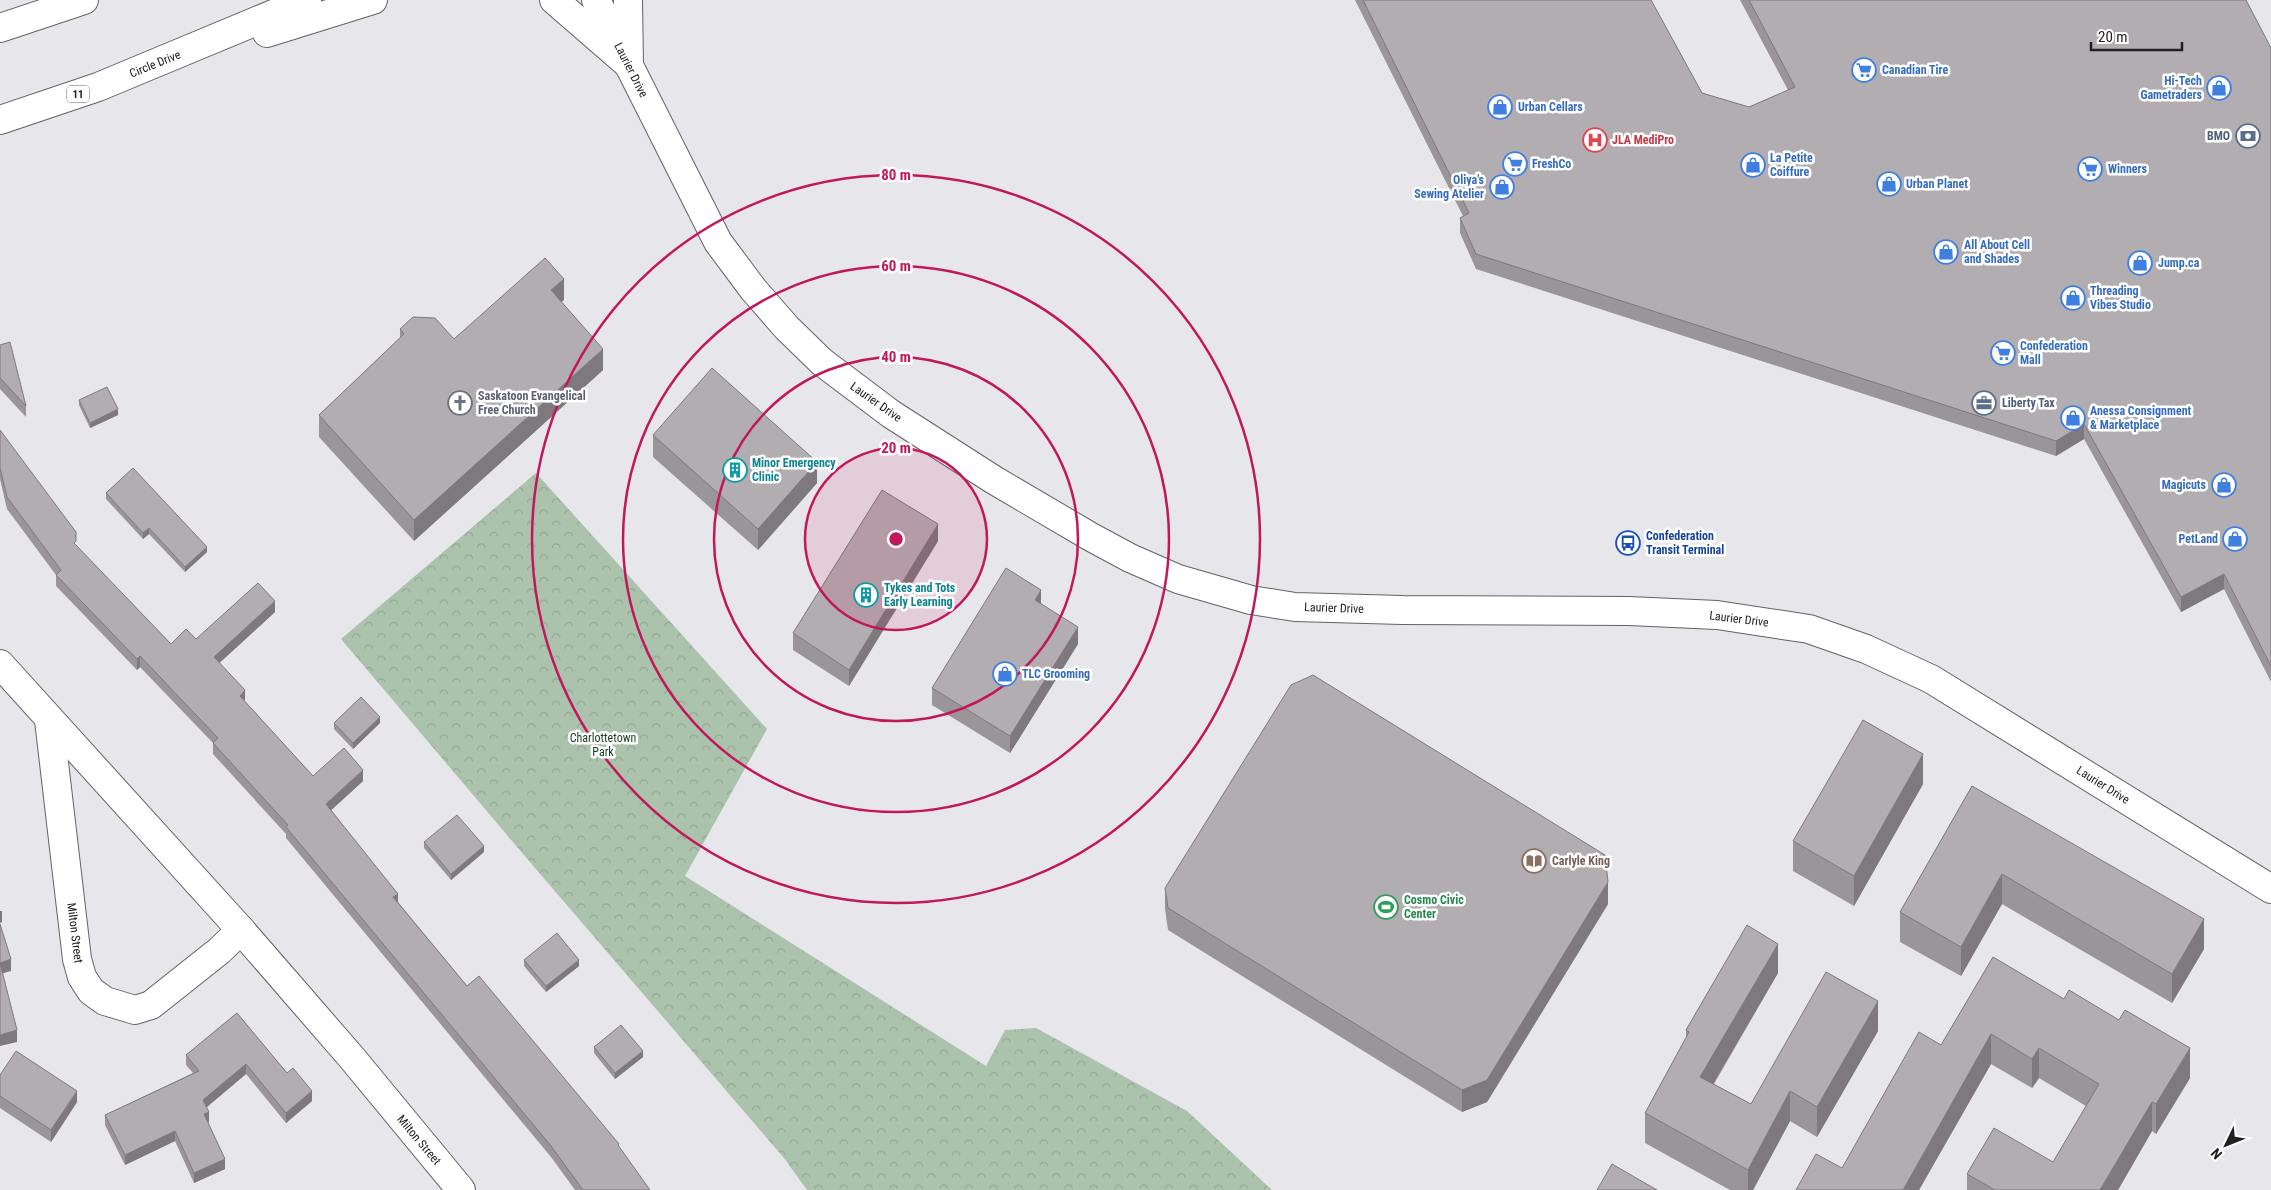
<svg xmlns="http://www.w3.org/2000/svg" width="2271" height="1190" font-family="'Roboto Condensed',sans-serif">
  <defs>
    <pattern id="park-crowns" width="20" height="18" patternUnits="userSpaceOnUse" patternTransform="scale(1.25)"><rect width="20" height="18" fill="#abc3ac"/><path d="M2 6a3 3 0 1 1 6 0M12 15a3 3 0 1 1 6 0" fill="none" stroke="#93a794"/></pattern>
  </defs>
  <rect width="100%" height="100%" fill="#e6e6eb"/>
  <!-- park -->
  <path fill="url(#park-crowns)" d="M 536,473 L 767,729 L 685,876 L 986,1066 L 1005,1030 L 1036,1028 L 1187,1111 L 1272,1190 L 807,1190 L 784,1158 L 535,868 L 341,639 Z"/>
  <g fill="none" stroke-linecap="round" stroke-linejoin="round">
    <!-- minor casing -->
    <g stroke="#626267" stroke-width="30">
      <g id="minor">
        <path d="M 0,664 L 241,930 L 352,1058 L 461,1190"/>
        <path d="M 49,720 L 77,959 L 82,977 L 91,991 L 105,1001 L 135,1010 L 151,1005 L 219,951 L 241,930"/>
      </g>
    </g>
    <!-- secondary casing -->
    <g stroke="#626267" stroke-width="30">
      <path id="secondary" d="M 596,0 L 718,242 L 753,289 L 787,328 L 822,362 L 891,414 L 994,480 L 1091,537 L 1130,558 L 1178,579 L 1251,600 L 1295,607 L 1402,610 L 1629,611 L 1717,615 L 1809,629 L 1866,649 L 1931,679 L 2271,889"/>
    </g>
    <!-- trunk casing -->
    <g stroke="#626267" stroke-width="30">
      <g id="trunk">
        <path d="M 554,0 L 629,65"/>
        <path d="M 628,0 L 629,65"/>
        <path d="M 0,28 L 84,0"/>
        <path d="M 267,33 L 373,0"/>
        <path d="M 0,120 L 98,87 L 307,0"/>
      </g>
    </g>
    <!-- minor -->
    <use href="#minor" stroke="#fff" stroke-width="28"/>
    <!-- secondary -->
    <use href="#secondary" stroke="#fff" stroke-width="28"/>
    <!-- trunk -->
    <use href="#trunk" stroke="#fff" stroke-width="28"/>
  </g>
  <!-- wall -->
  <g fill="#999598">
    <path d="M 1355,0 L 1651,0 L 1702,93 L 1749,107 L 1788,90 L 1740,0 L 2246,0 L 2271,48 L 2271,682 L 2224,589 L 2181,612 L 2084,439 L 2056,456 L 1476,269 L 1460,233 L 1460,218 L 1463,216 Z"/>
    <path d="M 564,300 L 561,302 L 603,370 L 414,541 L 319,437 L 319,415 L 400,338 L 400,329 L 454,339 Z"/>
    <path d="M 0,345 L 26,406 L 26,417 L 0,389 Z"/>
    <path d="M 79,400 L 118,415 L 90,428 L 79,405 Z"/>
    <path d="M 0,430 L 76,546 L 171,644 L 196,639 L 275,612 L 219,663 L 245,702 L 313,776 L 363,781 L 331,810 L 398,902 L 467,986 L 619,1147 L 650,1190 L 575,1190 L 551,1157 L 286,838 L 286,834 L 213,754 L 213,743 L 140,667 L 137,670 L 56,586 L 56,575 L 7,509 L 0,479 Z"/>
    <path d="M 653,435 L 817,483 L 758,550 L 653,457 Z"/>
    <path d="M 106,493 L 207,552 L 185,572 L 149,534 L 143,539 L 106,499 Z"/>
    <path d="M 938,541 L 849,686 L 793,650 L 793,633 Z"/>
    <path d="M 1041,604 L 1078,644 L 1010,753 L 932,705 L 932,688 Z"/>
    <path d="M 334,723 L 380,723 L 353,749 L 334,729 Z"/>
    <path d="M 1923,784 L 1854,906 L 1793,871 L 1793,841 Z"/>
    <path d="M 1972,786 L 2204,949 L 2172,1003 L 2002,904 L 1961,976 L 1900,942 L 1900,912 Z"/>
    <path d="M 424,842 L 484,852 L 451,880 L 424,848 Z"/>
    <path d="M 1165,888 L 1608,904 L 1487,1102 L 1462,1112 L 1168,930 L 1165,909 Z"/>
    <path d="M 1993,957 L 2190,1078 L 2156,1134 L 2152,1131 L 2118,1190 L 1967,1190 L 1967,1174 L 2053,1162 L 2086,1106 L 2039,1078 L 2032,1088 L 1991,1064 L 1919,1190 L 1796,1190 L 1842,1168 L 1941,1045 Z"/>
    <path d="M 524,960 L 579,966 L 546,992 L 524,966 Z"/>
    <path d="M 1778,973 L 1714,1084 L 1751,1104 L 1878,1031 L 1817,1137 L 1790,1121 L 1753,1190 L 1730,1190 L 1645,1143 L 1645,1113 L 1686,1038 L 1686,1030 Z"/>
    <path d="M 237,1013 L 287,1073 L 312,1101 L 286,1123 L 246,1074 L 206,1108 L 209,1122 L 208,1123 L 225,1169 L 194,1183 L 175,1141 L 125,1165 L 105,1125 L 105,1115 L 193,1073 L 186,1065 L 186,1055 Z"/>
    <path d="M 594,1047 L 643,1057 L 615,1079 L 594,1053 Z"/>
    <path d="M 0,1075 L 77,1102 L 51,1142 L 0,1108 Z"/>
  </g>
  <!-- shaded-wall -->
  <g fill="#7d797c">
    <path d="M 564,279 L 564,300 L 551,312 L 551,290 Z"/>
    <path d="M 603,349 L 603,370 L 414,541 L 414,520 Z"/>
    <path d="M 118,409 L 118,415 L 90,428 L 90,423 Z"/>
    <path d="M 2084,424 L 2084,439 L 2056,456 L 2056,441 Z"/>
    <path d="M 817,462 L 817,483 L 758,550 L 758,529 Z"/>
    <path d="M 938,524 L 938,541 L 849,686 L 849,670 Z"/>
    <path d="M 149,528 L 149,534 L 143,539 L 143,533 Z"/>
    <path d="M 207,547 L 207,552 L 185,572 L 185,567 Z"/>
    <path d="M 2224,574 L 2224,589 L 2181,612 L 2181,597 Z"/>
    <path d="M 1041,590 L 1041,607 L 1035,600 Z"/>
    <path d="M 275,601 L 275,612 L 214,668 L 214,657 Z"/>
    <path d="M 1078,627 L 1078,644 L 1010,753 L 1010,736 Z"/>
    <path d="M 140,656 L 140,667 L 137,670 L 137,659 Z"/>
    <path d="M 245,690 L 245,701 L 240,696 Z"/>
    <path d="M 380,717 L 380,723 L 353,749 L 353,743 Z"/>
    <path d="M 1923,754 L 1923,784 L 1854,906 L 1854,876 Z"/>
    <path d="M 363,770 L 363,781 L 326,815 L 326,804 Z"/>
    <path d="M 484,846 L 484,852 L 451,880 L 451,874 Z"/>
    <path d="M 2002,874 L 2002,904 L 1961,976 L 1961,947 Z"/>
    <path d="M 1608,882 L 1608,904 L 1487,1102 L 1462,1112 L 1462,1090 Z"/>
    <path d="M 398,894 L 398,905 L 393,897 Z"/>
    <path d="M 0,911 L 2,911 L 2,922 L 0,923 Z"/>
    <path d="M 2204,919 L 2204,949 L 2172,1003 L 2172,974 Z"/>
    <path d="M 1778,944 L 1778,973 L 1700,1106 L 1700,1077 Z"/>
    <path d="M 11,959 L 11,971 L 0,974 L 0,963 Z"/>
    <path d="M 579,960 L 579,966 L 546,992 L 546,986 Z"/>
    <path d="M 1878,1001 L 1878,1031 L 1817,1137 L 1817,1107 Z"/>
    <path d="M 17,1030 L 17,1042 L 0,1046 L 0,1035 Z"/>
    <path d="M 1991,1034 L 1991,1064 L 1919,1190 L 1903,1190 Z"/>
    <path d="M 2039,1048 L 2039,1078 L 2032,1088 L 2032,1059 Z"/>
    <path d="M 2190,1048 L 2190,1078 L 2156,1134 L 2156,1104 Z"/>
    <path d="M 643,1051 L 643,1057 L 615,1079 L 615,1073 Z"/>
    <path d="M 246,1064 L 246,1074 L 203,1110 L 203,1100 Z"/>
    <path d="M 77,1091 L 77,1102 L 51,1142 L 51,1130 Z"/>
    <path d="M 312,1091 L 312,1101 L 286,1123 L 286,1113 Z"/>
    <path d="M 1790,1091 L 1790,1121 L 1753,1190 L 1748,1190 L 1748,1170 Z"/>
    <path d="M 2152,1102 L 2152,1131 L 2118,1190 L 2100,1190 Z"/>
    <path d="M 209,1112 L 209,1122 L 204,1125 L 204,1114 Z"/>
    <path d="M 175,1131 L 175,1141 L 125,1165 L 125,1155 Z"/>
    <path d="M 225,1159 L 225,1169 L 194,1183 L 194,1173 Z"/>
  </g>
  <!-- building -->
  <g fill="#b2adb1" stroke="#7d797c">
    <path d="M 1363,0 L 1651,0 L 1702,93 L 1749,107 L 1795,87 L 1749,0 L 2246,0 L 2271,48 L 2271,666 L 2224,574 L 2181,597 L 2084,424 L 2056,441 L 1476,254 L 1460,218 L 1469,213 Z"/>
    <path d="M 545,258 L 564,279 L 551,290 L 603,349 L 414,520 L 319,415 L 404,334 L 400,329 L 413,317 L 435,318 L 454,339 Z"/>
    <path d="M 10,342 L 26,406 L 0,378 L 0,345 Z"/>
    <path d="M 712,368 L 817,462 L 758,529 L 653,435 Z"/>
    <path d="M 107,387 L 118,409 L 90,423 L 79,400 Z"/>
    <path d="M 0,430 L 76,532 L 76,541 L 74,543 L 171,644 L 186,629 L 196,639 L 258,583 L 275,601 L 214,657 L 245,690 L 240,696 L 313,776 L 344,748 L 363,770 L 326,804 L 398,894 L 393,897 L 467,986 L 479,976 L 619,1144 L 618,1145 L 650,1190 L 583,1190 L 551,1146 L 286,827 L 288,825 L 213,743 L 218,738 L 140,656 L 137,659 L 56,575 L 61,570 L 7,497 L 0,468 Z"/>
    <path d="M 133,468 L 207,547 L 185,567 L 149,528 L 143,533 L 106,493 Z"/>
    <path d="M 882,490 L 938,524 L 849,670 L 793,633 Z"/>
    <path d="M 1006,568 L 1041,590 L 1035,600 L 1078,627 L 1010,736 L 932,688 Z"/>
    <path d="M 1313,675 L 1605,855 L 1608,882 L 1487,1080 L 1462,1090 L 1168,908 L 1165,888 L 1291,685 Z"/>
    <path d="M 361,697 L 380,717 L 353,743 L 334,723 Z"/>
    <path d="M 1863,720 L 1923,754 L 1854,876 L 1793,841 Z"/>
    <path d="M 1972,786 L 2204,919 L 2172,974 L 2002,874 L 1961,947 L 1900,912 Z"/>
    <path d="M 457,815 L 484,846 L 451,874 L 424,842 Z"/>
    <path d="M 0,924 L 11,959 L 0,963 L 17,1030 L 0,1035 Z"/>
    <path d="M 1747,925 L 1778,944 L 1700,1077 L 1751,1104 L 1826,972 L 1878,1001 L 1817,1107 L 1790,1091 L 1748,1170 L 1645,1113 L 1689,1032 L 1686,1030 Z"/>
    <path d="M 557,933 L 579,960 L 546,986 L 524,960 Z"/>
    <path d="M 1993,957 L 2064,999 L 2069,990 L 2119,1020 L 2125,1010 L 2190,1048 L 2156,1104 L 2152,1102 L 2100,1190 L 1995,1190 L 1967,1174 L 1994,1128 L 2053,1162 L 2099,1084 L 2039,1048 L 2032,1059 L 1991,1034 L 1903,1190 L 1796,1190 L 1816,1154 L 1842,1168 L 1919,1032 L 1941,1045 Z"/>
    <path d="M 237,1013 L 287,1073 L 293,1068 L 312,1091 L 286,1113 L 246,1064 L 203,1100 L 209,1112 L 204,1114 L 225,1159 L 194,1173 L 175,1131 L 125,1155 L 105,1115 L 199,1071 L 186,1055 Z"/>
    <path d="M 621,1025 L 643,1051 L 615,1073 L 594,1047 Z"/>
    <path d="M 16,1051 L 77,1091 L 51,1130 L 0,1096 L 0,1075 Z"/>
    <path d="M 1612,1164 L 1657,1190 L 1597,1190 Z"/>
  </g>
  <!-- distance rings -->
  <circle cx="896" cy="539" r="91" fill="#c2185b" fill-opacity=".12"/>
  <g fill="none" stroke="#c2185b" stroke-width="2.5">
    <circle cx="896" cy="539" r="91"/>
    <circle cx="896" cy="539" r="182"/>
    <circle cx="896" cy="539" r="273"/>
    <circle cx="896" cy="539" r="364"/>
  </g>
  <!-- icons -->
  <defs>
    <g id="supermarket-ring" transform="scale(1.25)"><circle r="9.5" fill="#fff" stroke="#3f7fe0" stroke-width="1.5"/><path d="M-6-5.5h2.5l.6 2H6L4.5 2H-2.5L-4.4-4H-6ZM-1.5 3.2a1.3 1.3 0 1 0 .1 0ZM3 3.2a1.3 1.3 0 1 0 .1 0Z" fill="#3f7fe0"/></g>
    <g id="shop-ring" transform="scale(1.25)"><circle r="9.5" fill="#fff" stroke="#3f7fe0" stroke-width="1.5"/><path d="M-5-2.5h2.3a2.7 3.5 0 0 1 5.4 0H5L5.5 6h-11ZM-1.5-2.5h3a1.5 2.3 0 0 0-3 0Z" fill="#3f7fe0"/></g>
    <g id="bank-ring" transform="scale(1.25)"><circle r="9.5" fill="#fff" stroke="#5c6f8a" stroke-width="1.5"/><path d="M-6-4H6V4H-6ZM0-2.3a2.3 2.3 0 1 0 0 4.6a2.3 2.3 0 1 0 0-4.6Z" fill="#5c6f8a"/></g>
    <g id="hospital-ring" transform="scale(1.25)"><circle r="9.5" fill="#fff" stroke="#e0444e" stroke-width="1.5"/><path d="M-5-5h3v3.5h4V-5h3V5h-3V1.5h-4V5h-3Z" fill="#e0444e"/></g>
    <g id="church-ring" transform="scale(1.25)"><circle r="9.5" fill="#fff" stroke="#6b7280" stroke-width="1.5"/><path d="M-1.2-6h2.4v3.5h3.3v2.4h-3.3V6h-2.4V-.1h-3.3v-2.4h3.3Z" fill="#6b7280"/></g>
    <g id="office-ring" transform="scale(1.25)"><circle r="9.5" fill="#fff" stroke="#5c6f8a" stroke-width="1.5"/><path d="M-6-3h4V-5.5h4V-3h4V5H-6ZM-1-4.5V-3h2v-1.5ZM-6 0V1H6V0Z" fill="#5c6f8a"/></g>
    <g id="building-ring" transform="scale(1.25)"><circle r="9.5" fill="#fff" stroke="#0f9aa8" stroke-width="1.5"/><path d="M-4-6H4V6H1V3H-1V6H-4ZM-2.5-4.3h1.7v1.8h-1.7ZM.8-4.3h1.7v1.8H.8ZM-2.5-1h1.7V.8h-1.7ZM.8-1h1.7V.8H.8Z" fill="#0f9aa8"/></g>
    <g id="bus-ring" transform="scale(1.25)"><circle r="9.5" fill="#fff" stroke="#1a4fb4" stroke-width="1.5"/><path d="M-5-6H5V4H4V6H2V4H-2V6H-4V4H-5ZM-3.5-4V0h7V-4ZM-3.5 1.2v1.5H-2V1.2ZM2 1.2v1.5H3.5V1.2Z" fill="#1a4fb4"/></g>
    <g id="library-ring" transform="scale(1.25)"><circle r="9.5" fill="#fff" stroke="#8d6e63" stroke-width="1.5"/><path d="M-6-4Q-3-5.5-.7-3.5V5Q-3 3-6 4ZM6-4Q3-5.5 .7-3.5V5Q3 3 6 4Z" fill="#8d6e63"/></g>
    <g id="stadium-ring" transform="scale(1.25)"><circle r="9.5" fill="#fff" stroke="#2e9e5b" stroke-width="1.5"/><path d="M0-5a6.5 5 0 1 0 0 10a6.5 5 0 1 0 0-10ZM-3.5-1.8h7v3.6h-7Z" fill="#2e9e5b"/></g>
  </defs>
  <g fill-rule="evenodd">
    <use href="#supermarket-ring" x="1864" y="70"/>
    <use href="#shop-ring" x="2219" y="88"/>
    <use href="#shop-ring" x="1500" y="107"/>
    <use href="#bank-ring" x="2248" y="136"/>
    <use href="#hospital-ring" x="1595" y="140"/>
    <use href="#supermarket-ring" x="1515" y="164"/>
    <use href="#shop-ring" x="1753" y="165"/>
    <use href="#supermarket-ring" x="2090" y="169"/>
    <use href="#shop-ring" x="1889" y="184"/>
    <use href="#shop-ring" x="1502" y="187"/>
    <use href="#shop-ring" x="1946" y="252"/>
    <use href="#shop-ring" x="2140" y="263"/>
    <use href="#shop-ring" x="2073" y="298"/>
    <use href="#supermarket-ring" x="2003" y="353"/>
    <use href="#church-ring" x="460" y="403"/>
    <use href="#office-ring" x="1984" y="403"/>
    <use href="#shop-ring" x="2073" y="418"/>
    <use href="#building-ring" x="735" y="470"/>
    <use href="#shop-ring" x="2224" y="485"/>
    <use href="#shop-ring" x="2235" y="539"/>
    <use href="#bus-ring" x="1628" y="543"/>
    <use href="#building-ring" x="866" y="595"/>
    <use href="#shop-ring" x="1005" y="674"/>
    <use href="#library-ring" x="1534" y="861"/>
    <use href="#stadium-ring" x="1386" y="907"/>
  </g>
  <g text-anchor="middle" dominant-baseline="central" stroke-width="5" stroke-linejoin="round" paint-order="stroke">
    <!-- shield labels -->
    <rect fill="#fff" stroke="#636364" stroke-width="1" x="67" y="85.5" width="22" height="17" rx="4"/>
    <g font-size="11" font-weight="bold" fill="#202021">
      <text x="78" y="94">11</text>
    </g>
    <!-- street labels -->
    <g font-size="12" fill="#202021" stroke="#fff">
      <text transform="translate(155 64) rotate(-22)">Circle Drive</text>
      <text transform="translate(631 70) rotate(63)">Laurier Drive</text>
      <text transform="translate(876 402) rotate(35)">Laurier Drive</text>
      <text transform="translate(1334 608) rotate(2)">Laurier Drive</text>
      <text transform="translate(1739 619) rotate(7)">Laurier Drive</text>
      <text transform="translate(2103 785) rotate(32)">Laurier Drive</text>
      <text transform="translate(75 933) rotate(83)">Milton Street</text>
      <text transform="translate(419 1140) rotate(50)">Milton Street</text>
    </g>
    <!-- shop labels -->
    <g font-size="12" font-weight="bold" fill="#366cbe" stroke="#fff" text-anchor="start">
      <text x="1882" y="70">Canadian Tire</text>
      <text x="2202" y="81" text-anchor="end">Hi-Tech<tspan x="2202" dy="14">Gametraders</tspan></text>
      <text x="1518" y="107">Urban Cellars</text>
      <text x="1770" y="158">La Petite<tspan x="1770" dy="14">Coiffure</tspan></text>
      <text x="1532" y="164">FreshCo</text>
      <text x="2108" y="169">Winners</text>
      <text x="1484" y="180" text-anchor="end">Oliya's<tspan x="1484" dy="14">Sewing Atelier</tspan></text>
      <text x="1906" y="184">Urban Planet</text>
      <text x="1964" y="245">All About Cell<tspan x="1964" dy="14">and Shades</tspan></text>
      <text x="2158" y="263">Jump.ca</text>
      <text x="2090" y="291">Threading<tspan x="2090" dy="14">Vibes Studio</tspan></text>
      <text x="2020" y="346">Confederation<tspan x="2020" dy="14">Mall</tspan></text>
      <text x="2090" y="411">Anessa Consignment<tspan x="2090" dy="14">&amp; Marketplace</tspan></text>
      <text x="2206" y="485" text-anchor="end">Magicuts</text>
      <text x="2218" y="539" text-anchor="end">PetLand</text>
      <text x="1022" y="674">TLC Grooming</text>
    </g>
    <!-- service labels -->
    <g font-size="12" font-weight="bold" fill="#4e5e75" stroke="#fff" text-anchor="end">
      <text x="2230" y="136">BMO</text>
      <text x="2002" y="403" text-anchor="start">Liberty Tax</text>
    </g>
    <!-- health labels -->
    <g font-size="12" font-weight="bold" fill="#be3a42" stroke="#fff" text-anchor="start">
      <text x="1612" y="140">JLA MediPro</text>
    </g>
    <!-- worship labels -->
    <g font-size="12" font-weight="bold" fill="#5b616d" stroke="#fff" text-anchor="start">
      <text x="478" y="396">Saskatoon Evangelical<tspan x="478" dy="14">Free Church</tspan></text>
    </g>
    <!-- culture labels -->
    <g font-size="12" font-weight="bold" fill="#0d838f" stroke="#fff" text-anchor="start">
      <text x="752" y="463">Minor Emergency<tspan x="752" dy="14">Clinic</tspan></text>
      <text x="884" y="588">Tykes and Tots<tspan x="884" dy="14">Early Learning</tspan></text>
    </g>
    <!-- transit labels -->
    <g font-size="12" font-weight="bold" fill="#164399" stroke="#fff" text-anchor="start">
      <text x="1646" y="536">Confederation<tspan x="1646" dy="14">Transit Terminal</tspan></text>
    </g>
    <!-- park labels -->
    <g font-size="12" fill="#143c1a" stroke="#fff">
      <text x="603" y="738">Charlottetown<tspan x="603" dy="14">Park</tspan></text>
    </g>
    <!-- education labels -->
    <g font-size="12" font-weight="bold" fill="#785e54" stroke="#fff" text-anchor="start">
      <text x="1552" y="861">Carlyle King</text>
    </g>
    <!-- leisure labels -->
    <g font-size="12" font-weight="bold" fill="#27864d" stroke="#fff" text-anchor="start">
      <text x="1404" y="900">Cosmo Civic<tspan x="1404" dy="14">Center</tspan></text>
    </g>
  </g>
  <circle cx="896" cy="539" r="8" fill="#c2185b" stroke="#fff" stroke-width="2.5"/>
  <g font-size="15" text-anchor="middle" font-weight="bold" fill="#c2185b" stroke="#fff" stroke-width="5" stroke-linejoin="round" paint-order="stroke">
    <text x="896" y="180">80 m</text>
    <text x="896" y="271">60 m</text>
    <text x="896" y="362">40 m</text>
    <text x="896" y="453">20 m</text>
  </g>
  <!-- north arrow -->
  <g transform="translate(2226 1145) rotate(227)" stroke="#ffffff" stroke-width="4" paint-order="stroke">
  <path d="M0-4L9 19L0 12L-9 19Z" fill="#202021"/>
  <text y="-8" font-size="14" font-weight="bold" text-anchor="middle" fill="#202021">N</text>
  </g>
  <!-- scale -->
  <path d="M2091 42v8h91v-8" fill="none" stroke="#202021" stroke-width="2.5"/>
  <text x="2098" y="42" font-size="15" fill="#202021" stroke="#ffffff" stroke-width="4" paint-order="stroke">20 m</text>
</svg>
